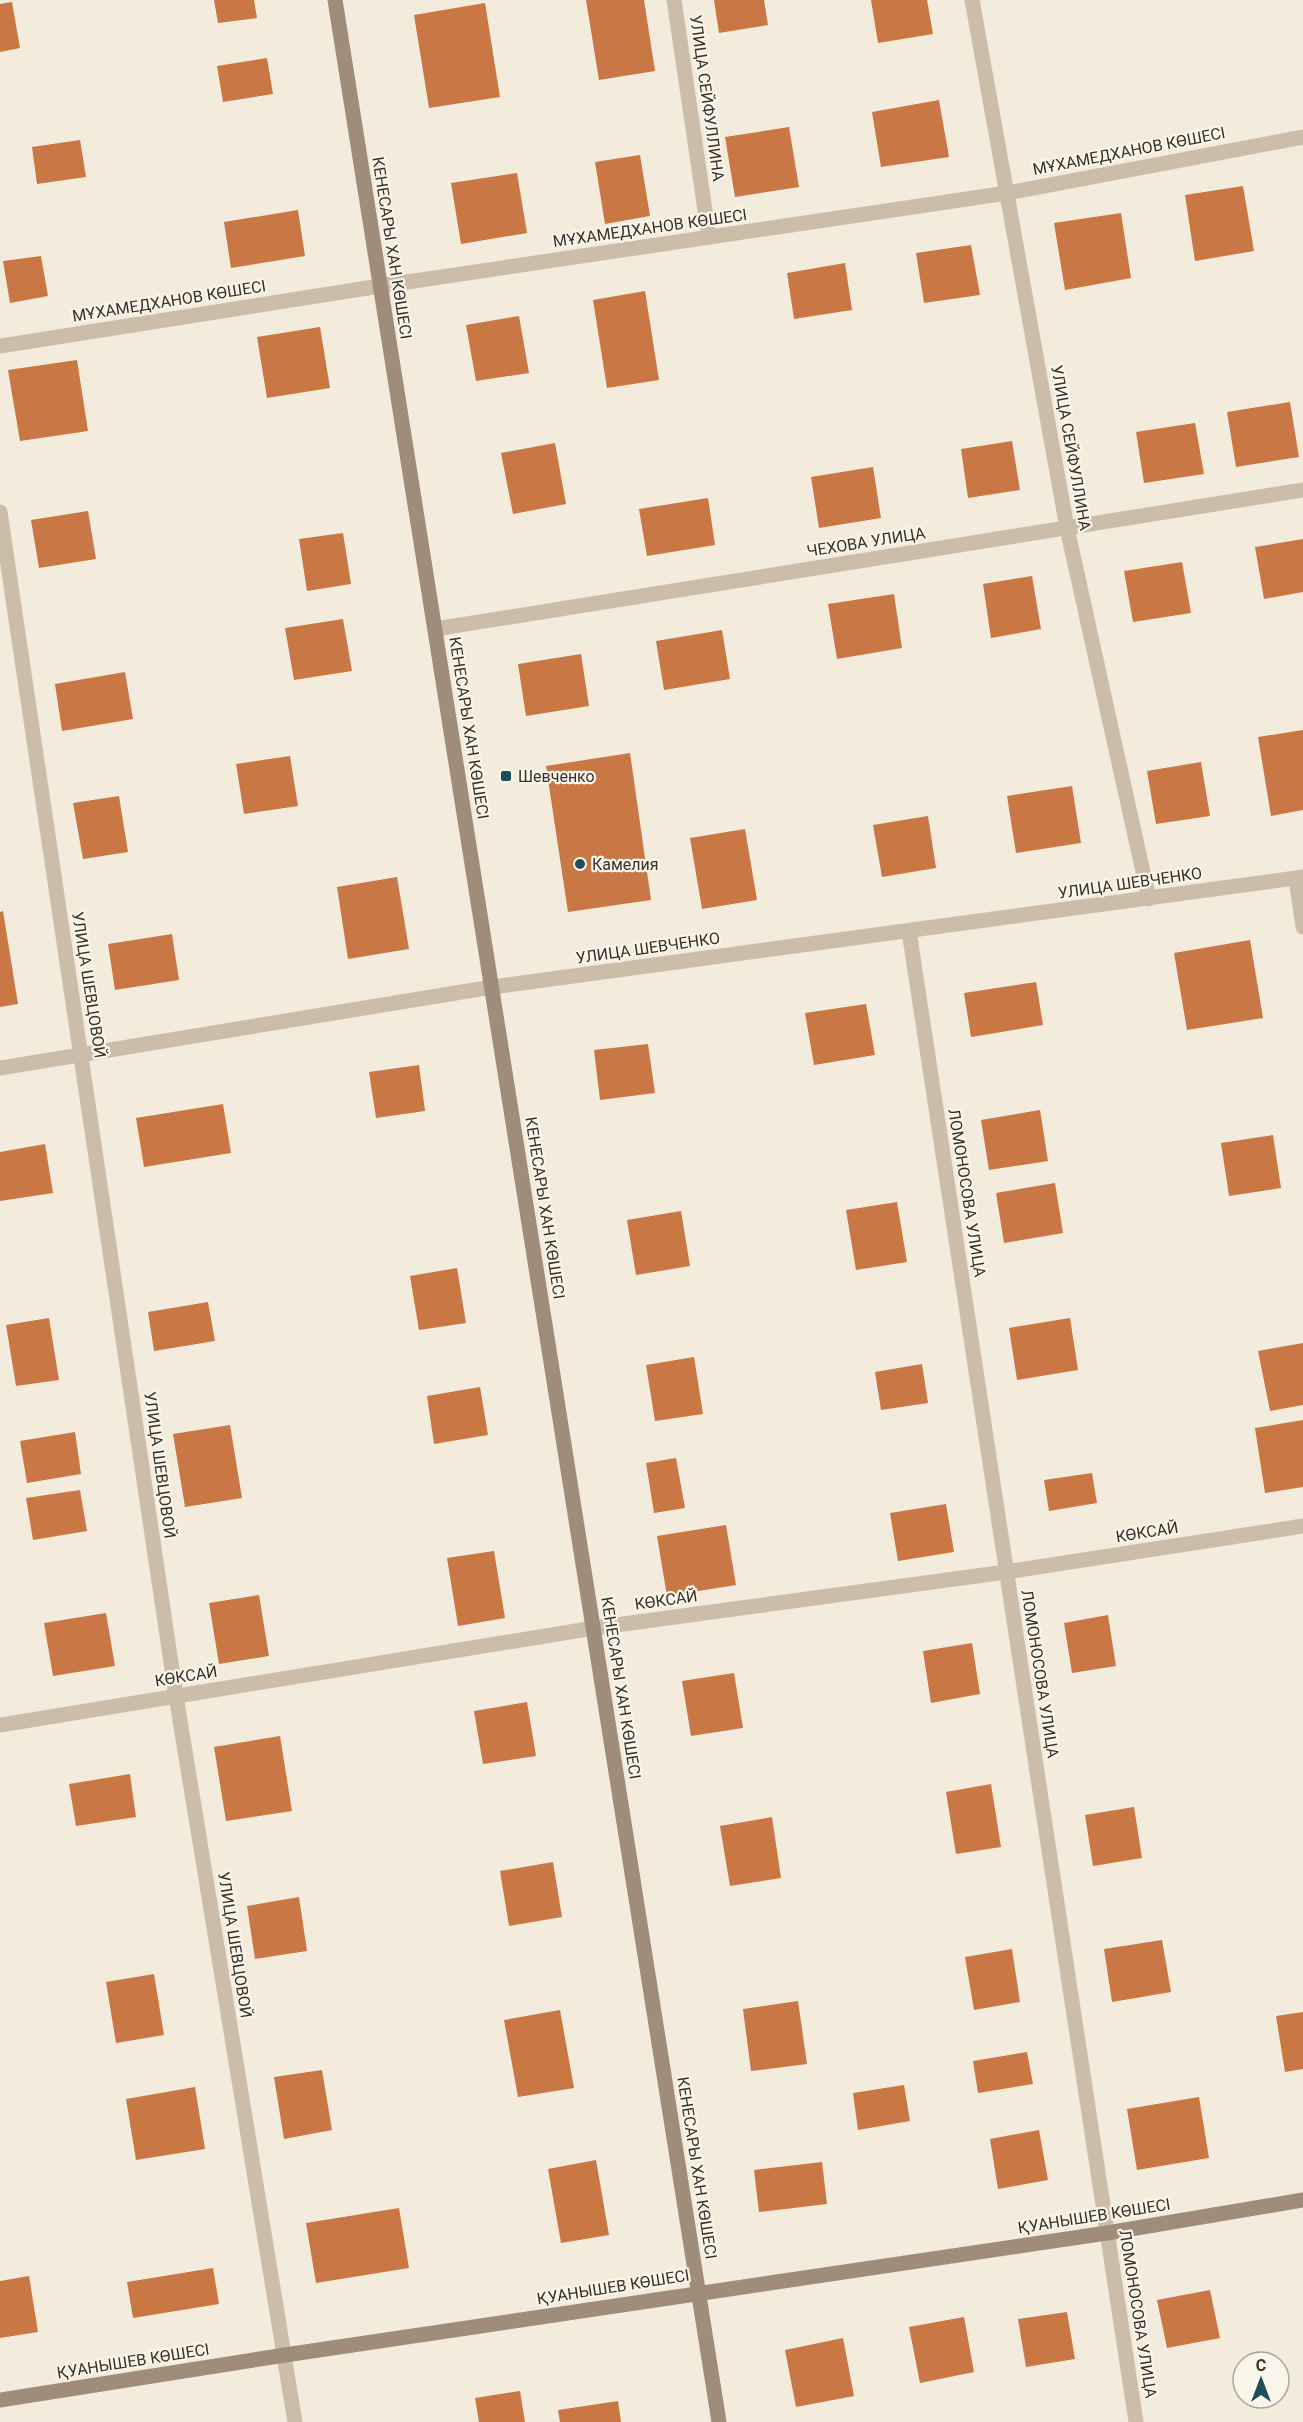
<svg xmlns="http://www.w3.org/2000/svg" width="1303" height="2422" font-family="Roboto,sans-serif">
  <rect width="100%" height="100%" fill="#f3ecdd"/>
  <!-- building -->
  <g fill="#c97745">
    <path d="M 214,0 L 254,0 L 257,18 L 218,23 Z"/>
    <path d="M 586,0 L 644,0 L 655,71 L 599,80 Z"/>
    <path d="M 714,0 L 764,0 L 768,25 L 719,33 Z"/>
    <path d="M 871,0 L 927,0 L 933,34 L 878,43 Z"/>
    <path d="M 12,2 L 20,48 L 0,52 L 0,4 Z"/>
    <path d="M 485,3 L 500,97 L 429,108 L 414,15 Z"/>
    <path d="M 267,58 L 273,94 L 223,102 L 217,66 Z"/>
    <path d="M 939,100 L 949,157 L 881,167 L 872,112 Z"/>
    <path d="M 789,127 L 799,187 L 735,197 L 725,137 Z"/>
    <path d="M 80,140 L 86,177 L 37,184 L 32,147 Z"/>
    <path d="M 640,155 L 650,216 L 605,224 L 595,162 Z"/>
    <path d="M 517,173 L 527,233 L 461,244 L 451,183 Z"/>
    <path d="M 1243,186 L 1254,251 L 1195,261 L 1185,195 Z"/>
    <path d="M 298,210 L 305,256 L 231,268 L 224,222 Z"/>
    <path d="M 1121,213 L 1131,278 L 1065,290 L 1054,223 Z"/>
    <path d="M 971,245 L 980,295 L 924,303 L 916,253 Z"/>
    <path d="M 41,256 L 48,296 L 10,303 L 3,261 Z"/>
    <path d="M 845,263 L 852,310 L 794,319 L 787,273 Z"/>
    <path d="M 645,291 L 659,380 L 607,388 L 593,300 Z"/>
    <path d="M 519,316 L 529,373 L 476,381 L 466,325 Z"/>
    <path d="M 320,327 L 330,388 L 267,398 L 257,337 Z"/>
    <path d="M 77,360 L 88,431 L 20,441 L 8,370 Z"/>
    <path d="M 1290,402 L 1299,457 L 1236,467 L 1227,412 Z"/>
    <path d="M 1195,423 L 1204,474 L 1144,483 L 1136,432 Z"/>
    <path d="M 1012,441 L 1020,490 L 968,498 L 961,449 Z"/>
    <path d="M 555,443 L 566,504 L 513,514 L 501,453 Z"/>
    <path d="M 873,467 L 881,518 L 819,528 L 811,477 Z"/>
    <path d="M 708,498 L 715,545 L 647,556 L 639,509 Z"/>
    <path d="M 88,511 L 96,559 L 39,568 L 31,520 Z"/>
    <path d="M 343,533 L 351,584 L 307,591 L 299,539 Z"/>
    <path d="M 1303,539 L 1303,592 L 1264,599 L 1255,547 Z"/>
    <path d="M 1182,562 L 1191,613 L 1133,622 L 1124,571 Z"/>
    <path d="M 1032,576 L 1041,629 L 991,638 L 983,584 Z"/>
    <path d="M 894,594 L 902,648 L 837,659 L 828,604 Z"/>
    <path d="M 343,619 L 352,671 L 294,680 L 285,628 Z"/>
    <path d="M 722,630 L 730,679 L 664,690 L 656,641 Z"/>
    <path d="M 581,654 L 589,706 L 526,716 L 518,664 Z"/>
    <path d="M 125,672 L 133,719 L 62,731 L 55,684 Z"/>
    <path d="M 1303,730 L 1303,810 L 1271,816 L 1258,737 Z"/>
    <path d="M 630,753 L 651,900 L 568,912 L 546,766 Z"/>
    <path d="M 290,756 L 298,806 L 244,814 L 236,764 Z"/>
    <path d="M 1201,762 L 1210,816 L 1156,824 L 1147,771 Z"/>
    <path d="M 1072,786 L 1081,843 L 1016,853 L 1007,796 Z"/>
    <path d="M 119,796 L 128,852 L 83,859 L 73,803 Z"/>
    <path d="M 928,816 L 936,868 L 882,877 L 873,825 Z"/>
    <path d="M 745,829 L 757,900 L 702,909 L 690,838 Z"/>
    <path d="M 397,877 L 409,949 L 348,959 L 337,887 Z"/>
    <path d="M 3,911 L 18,1004 L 0,1007 L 0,912 Z"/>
    <path d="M 172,934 L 179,980 L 115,990 L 108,944 Z"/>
    <path d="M 1250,940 L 1263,1018 L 1187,1030 L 1174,953 Z"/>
    <path d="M 1036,982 L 1043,1025 L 971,1037 L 964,993 Z"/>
    <path d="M 866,1004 L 875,1055 L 814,1065 L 805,1013 Z"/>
    <path d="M 648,1044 L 655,1093 L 600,1100 L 594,1050 Z"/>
    <path d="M 419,1065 L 425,1111 L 376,1118 L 369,1072 Z"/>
    <path d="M 223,1104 L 231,1153 L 144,1167 L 136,1118 Z"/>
    <path d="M 1040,1110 L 1048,1161 L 989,1170 L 981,1120 Z"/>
    <path d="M 1273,1135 L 1281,1188 L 1229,1196 L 1221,1143 Z"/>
    <path d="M 45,1144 L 53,1193 L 0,1201 L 0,1152 Z"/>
    <path d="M 1055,1183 L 1063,1233 L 1004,1243 L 996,1193 Z"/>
    <path d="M 897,1202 L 907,1262 L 856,1270 L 846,1210 Z"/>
    <path d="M 681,1211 L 690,1266 L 636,1275 L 627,1220 Z"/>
    <path d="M 457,1268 L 466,1323 L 419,1330 L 410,1276 Z"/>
    <path d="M 208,1302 L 215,1341 L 154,1351 L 148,1312 Z"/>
    <path d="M 49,1318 L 59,1380 L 16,1386 L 6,1325 Z"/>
    <path d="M 1070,1318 L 1078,1370 L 1017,1380 L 1009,1328 Z"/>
    <path d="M 1303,1343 L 1303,1405 L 1270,1411 L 1258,1351 Z"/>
    <path d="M 694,1357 L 703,1414 L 655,1421 L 646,1365 Z"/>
    <path d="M 922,1364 L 928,1403 L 881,1410 L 875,1372 Z"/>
    <path d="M 480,1387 L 488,1435 L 434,1444 L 427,1396 Z"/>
    <path d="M 1303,1420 L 1303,1487 L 1265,1493 L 1255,1428 Z"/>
    <path d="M 230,1425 L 242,1498 L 185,1507 L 173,1434 Z"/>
    <path d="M 75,1432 L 81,1474 L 27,1483 L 20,1441 Z"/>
    <path d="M 676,1458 L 685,1508 L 654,1513 L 646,1463 Z"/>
    <path d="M 1092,1473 L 1097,1503 L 1049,1511 L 1044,1480 Z"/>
    <path d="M 80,1490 L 87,1531 L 33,1540 L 26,1498 Z"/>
    <path d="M 946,1504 L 954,1552 L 898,1561 L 890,1513 Z"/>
    <path d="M 726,1525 L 736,1585 L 667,1596 L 657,1536 Z"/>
    <path d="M 494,1551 L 505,1618 L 458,1626 L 447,1558 Z"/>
    <path d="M 259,1595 L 269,1656 L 219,1664 L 209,1603 Z"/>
    <path d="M 106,1613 L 115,1666 L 53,1676 L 44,1623 Z"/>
    <path d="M 1108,1615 L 1116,1666 L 1072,1673 L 1064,1623 Z"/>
    <path d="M 972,1643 L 980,1694 L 931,1703 L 923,1651 Z"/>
    <path d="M 734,1673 L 743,1728 L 691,1736 L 682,1681 Z"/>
    <path d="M 527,1702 L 536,1756 L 483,1764 L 474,1711 Z"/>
    <path d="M 280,1736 L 292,1811 L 226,1821 L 214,1747 Z"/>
    <path d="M 130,1774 L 136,1817 L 76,1826 L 69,1784 Z"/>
    <path d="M 991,1784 L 1001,1847 L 956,1854 L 946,1792 Z"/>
    <path d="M 1134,1807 L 1142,1858 L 1093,1866 L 1085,1815 Z"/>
    <path d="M 772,1817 L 781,1878 L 730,1886 L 720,1826 Z"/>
    <path d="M 553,1862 L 562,1917 L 509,1926 L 500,1871 Z"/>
    <path d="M 299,1897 L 307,1951 L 255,1959 L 247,1906 Z"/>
    <path d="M 1162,1940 L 1171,1992 L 1112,2002 L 1104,1949 Z"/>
    <path d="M 1012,1949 L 1020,2002 L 974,2010 L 965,1957 Z"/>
    <path d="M 154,1974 L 164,2035 L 116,2043 L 106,1982 Z"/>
    <path d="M 798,2001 L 807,2064 L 751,2071 L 743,2009 Z"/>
    <path d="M 560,2010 L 574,2088 L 518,2097 L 504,2020 Z"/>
    <path d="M 1303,2012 L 1303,2069 L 1285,2072 L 1276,2016 Z"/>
    <path d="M 1027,2052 L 1033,2084 L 978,2093 L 973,2061 Z"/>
    <path d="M 322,2070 L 332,2130 L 284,2139 L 274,2077 Z"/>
    <path d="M 904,2085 L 910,2121 L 858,2130 L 853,2093 Z"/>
    <path d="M 195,2087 L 205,2149 L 136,2160 L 126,2099 Z"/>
    <path d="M 1199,2097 L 1209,2158 L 1137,2170 L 1127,2109 Z"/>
    <path d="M 1039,2130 L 1048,2180 L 998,2189 L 990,2139 Z"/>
    <path d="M 596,2160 L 609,2235 L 561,2243 L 548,2169 Z"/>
    <path d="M 822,2162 L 827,2204 L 759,2212 L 754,2170 Z"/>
    <path d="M 399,2208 L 409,2268 L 316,2283 L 306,2223 Z"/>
    <path d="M 213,2268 L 219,2304 L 133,2318 L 127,2282 Z"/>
    <path d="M 29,2276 L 38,2332 L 0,2338 L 0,2281 Z"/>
    <path d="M 1210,2290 L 1220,2338 L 1167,2348 L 1157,2300 Z"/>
    <path d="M 1067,2312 L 1075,2359 L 1026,2367 L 1018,2319 Z"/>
    <path d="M 964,2317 L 974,2372 L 920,2383 L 909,2327 Z"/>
    <path d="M 843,2338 L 854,2396 L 796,2407 L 785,2350 Z"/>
    <path d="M 520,2391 L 525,2422 L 479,2422 L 475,2398 Z"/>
    <path d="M 618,2401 L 621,2422 L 560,2422 L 558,2410 Z"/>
  </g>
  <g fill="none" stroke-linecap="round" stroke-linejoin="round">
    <!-- lane -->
    <path stroke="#ccbda8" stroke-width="15" d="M 674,0 L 709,237"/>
    <!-- street -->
    <g stroke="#ccbda8" stroke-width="15">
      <path d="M 972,0 L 1067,528 L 1149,899"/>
      <path d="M 0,346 L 380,286 L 1007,193 L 1303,137"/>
      <path d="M 0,512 L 176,1696 L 295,2422"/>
      <path d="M 435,629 L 1303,490"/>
      <path d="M 1296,879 L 1303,927"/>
      <path d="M 909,931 L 1136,2422"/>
      <path d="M 0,1068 L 492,987 L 1303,877"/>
      <path d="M 0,1725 L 594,1628 L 1006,1572 L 1303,1526"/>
    </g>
    <!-- secondary -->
    <g stroke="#9f8d79" stroke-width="15">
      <path d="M 335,0 L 719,2422"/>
      <path d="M 0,2400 L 285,2355 L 1107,2233 L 1303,2200"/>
    </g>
  </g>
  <!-- markers -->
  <g fill="#1d4e5b" stroke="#faf5ea" stroke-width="2">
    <rect x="500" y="770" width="12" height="12" rx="3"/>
    <circle cx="580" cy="864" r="6"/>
  </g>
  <g text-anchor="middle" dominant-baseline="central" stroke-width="4.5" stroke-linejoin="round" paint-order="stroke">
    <!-- street labels -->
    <g font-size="16" fill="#383029" stroke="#faf5ea">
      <text transform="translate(707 98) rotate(82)">УЛИЦА СЕЙФУЛЛИНА</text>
      <text transform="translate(1129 151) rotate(-11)">МҰХАМЕДХАНОВ КӨШЕСІ</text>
      <text transform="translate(650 228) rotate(-8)">МҰХАМЕДХАНОВ КӨШЕСІ</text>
      <text transform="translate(392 248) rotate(81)">КЕНЕСАРЫ ХАН КӨШЕСІ</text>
      <text transform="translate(169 301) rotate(-9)">МҰХАМЕДХАНОВ КӨШЕСІ</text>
      <text transform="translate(1071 448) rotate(80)">УЛИЦА СЕЙФУЛЛИНА</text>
      <text transform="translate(866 542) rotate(-9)">ЧЕХОВА УЛИЦА</text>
      <text transform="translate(469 728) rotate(81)">КЕНЕСАРЫ ХАН КӨШЕСІ</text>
      <text transform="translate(1130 883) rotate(-8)">УЛИЦА ШЕВЧЕНКО</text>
      <text transform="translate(648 948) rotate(-8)">УЛИЦА ШЕВЧЕНКО</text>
      <text transform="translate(89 985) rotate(81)">УЛИЦА ШЕВЦОВОЙ</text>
      <text transform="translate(967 1193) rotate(81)">ЛОМОНОСОВА УЛИЦА</text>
      <text transform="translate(545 1208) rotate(81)">КЕНЕСАРЫ ХАН КӨШЕСІ</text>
      <text transform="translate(160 1465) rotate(82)">УЛИЦА ШЕВЦОВОЙ</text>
      <text transform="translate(1147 1532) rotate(-9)">КӨКСАЙ</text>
      <text transform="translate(666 1600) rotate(-8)">КӨКСАЙ</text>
      <text transform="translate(1040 1674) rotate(81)">ЛОМОНОСОВА УЛИЦА</text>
      <text transform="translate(186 1676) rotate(-9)">КӨКСАЙ</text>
      <text transform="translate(621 1688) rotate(81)">КЕНЕСАРЫ ХАН КӨШЕСІ</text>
      <text transform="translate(235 1945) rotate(81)">УЛИЦА ШЕВЦОВОЙ</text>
      <text transform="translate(697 2168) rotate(81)">КЕНЕСАРЫ ХАН КӨШЕСІ</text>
      <text transform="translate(1094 2216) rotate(-9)">ҚУАНЫШЕВ КӨШЕСІ</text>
      <text transform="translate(613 2287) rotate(-9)">ҚУАНЫШЕВ КӨШЕСІ</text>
      <text transform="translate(1138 2314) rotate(81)">ЛОМОНОСОВА УЛИЦА</text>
      <text transform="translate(133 2361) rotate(-9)">ҚУАНЫШЕВ КӨШЕСІ</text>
    </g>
    <!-- poi labels -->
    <g font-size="16" fill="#383029" stroke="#faf5ea" text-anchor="start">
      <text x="518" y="776">Шевченко</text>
      <text x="592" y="864">Камелия</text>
    </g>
  </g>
  <!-- north arrow -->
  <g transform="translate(1261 2380)"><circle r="28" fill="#faf5ea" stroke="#aca69d" stroke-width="1.5"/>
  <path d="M0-4.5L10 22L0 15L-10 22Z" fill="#1d4e5b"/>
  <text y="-9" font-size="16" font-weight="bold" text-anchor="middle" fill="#383029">С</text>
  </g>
</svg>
